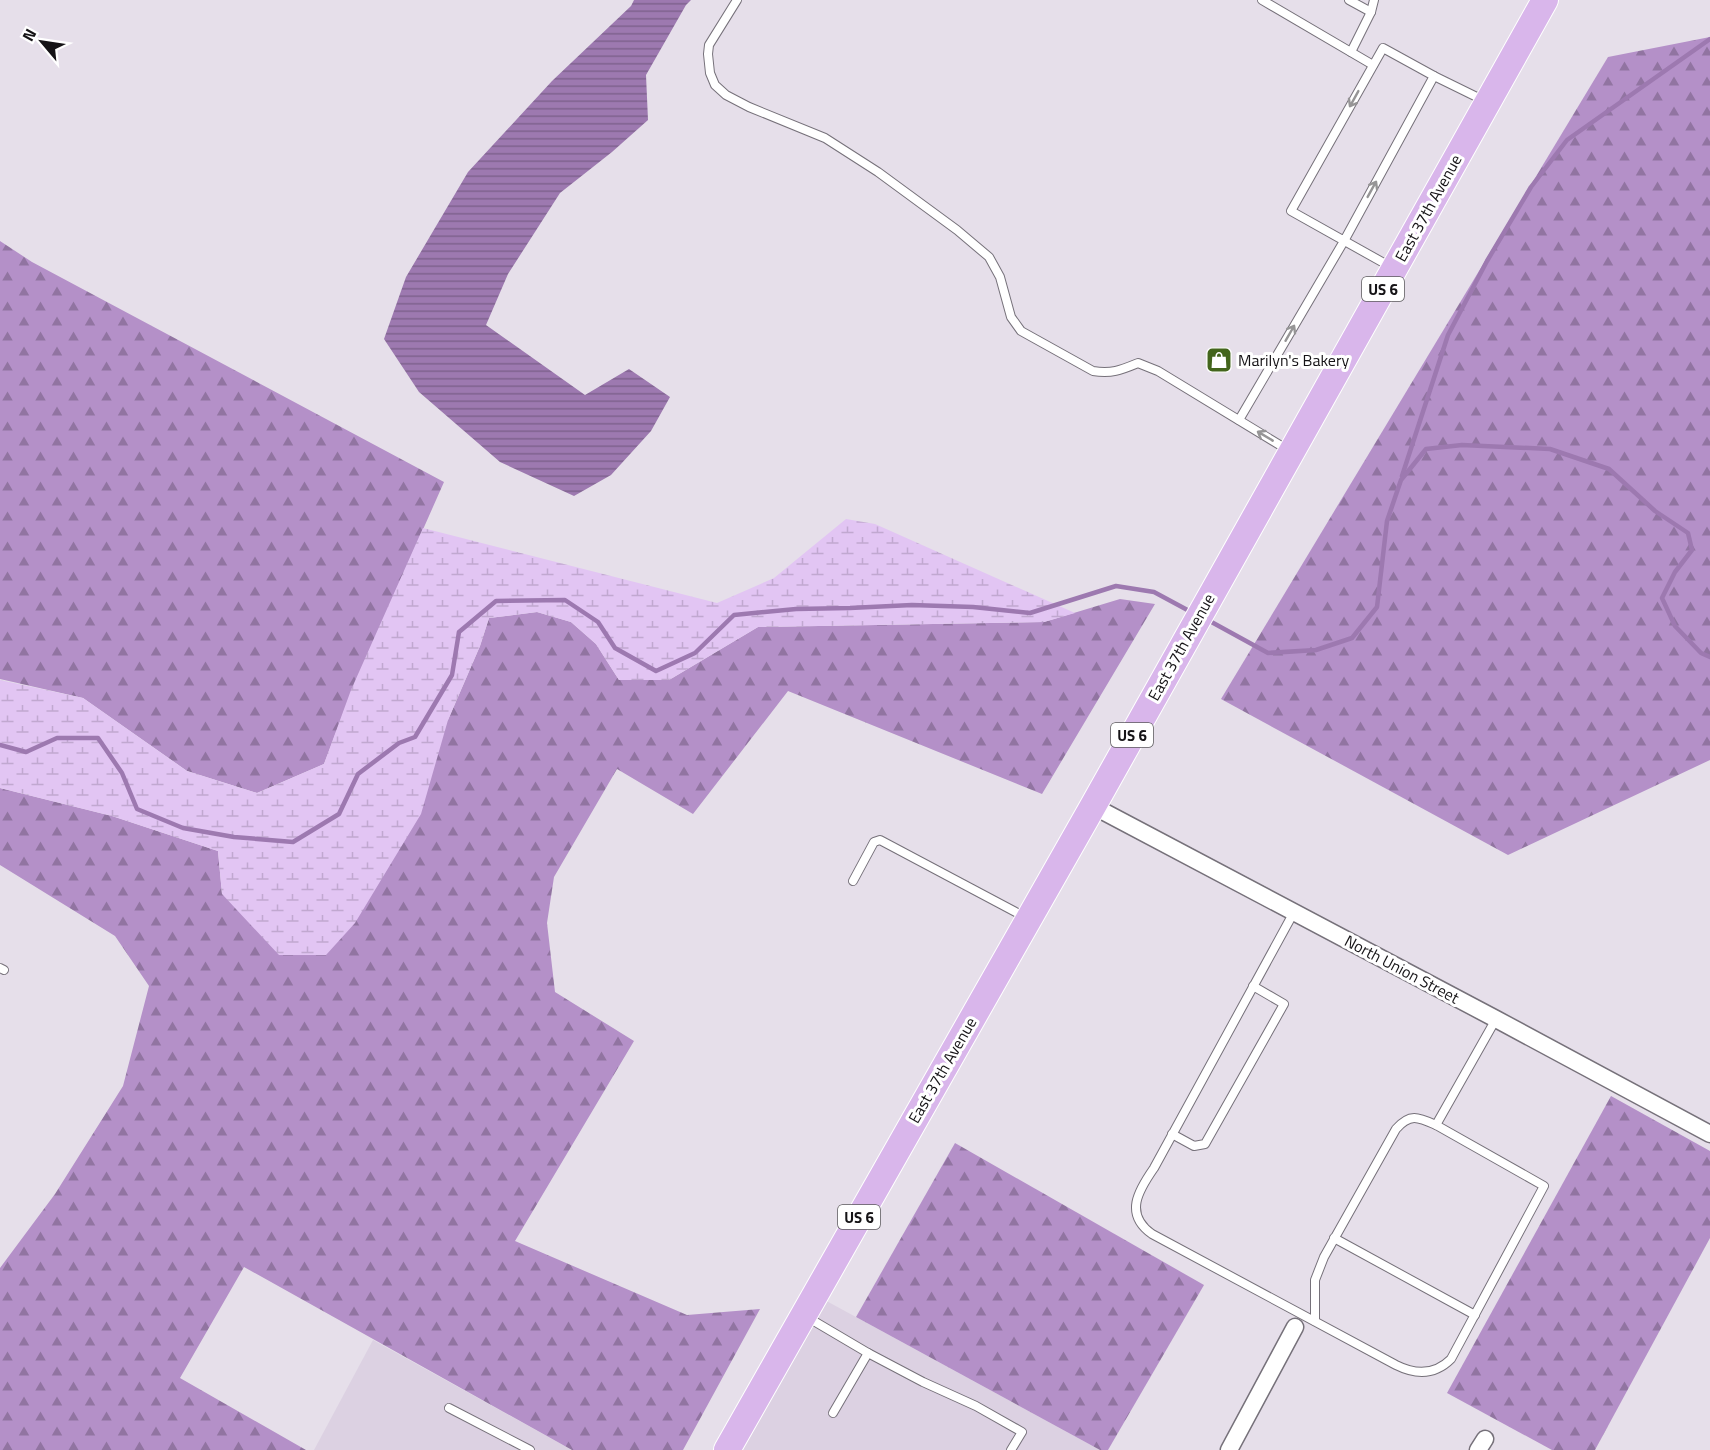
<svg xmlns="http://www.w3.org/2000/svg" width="1710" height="1450" font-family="'Titillium Web',sans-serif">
  <defs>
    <pattern id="forest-firs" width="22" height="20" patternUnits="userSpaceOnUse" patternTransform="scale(1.5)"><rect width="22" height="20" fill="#b490c8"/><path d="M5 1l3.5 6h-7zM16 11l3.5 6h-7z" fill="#9174a1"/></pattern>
    <pattern id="wetland-marsh" width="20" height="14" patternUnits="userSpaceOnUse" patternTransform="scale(1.5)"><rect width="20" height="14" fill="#e2c5f3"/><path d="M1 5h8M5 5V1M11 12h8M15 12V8" fill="none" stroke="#c1a8d0"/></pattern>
    <pattern id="water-rules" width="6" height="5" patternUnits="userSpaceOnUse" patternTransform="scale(1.5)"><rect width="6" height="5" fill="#9d79b0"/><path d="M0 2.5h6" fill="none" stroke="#7f628e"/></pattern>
  </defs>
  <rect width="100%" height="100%" fill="#e6dfea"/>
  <!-- built -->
  <g fill="#dcd1e2">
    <path d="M 821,1298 L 1100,1450 L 735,1450 Z"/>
    <path d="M 373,1340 L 572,1450 L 314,1450 Z"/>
  </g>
  <!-- forest -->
  <g fill="url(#forest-firs)">
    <path d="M 1710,37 L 1710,760 L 1508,855 L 1221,699 L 1608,57 Z"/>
    <path d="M 0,241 L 32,262 L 444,482 L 352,690 L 324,764 L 257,793 L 187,771 L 83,698 L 0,679 Z"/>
    <path d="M 1120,599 L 1155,604 L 1042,794 L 788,691 L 693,814 L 617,769 L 554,877 L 547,923 L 555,992 L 634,1041 L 515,1241 L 687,1315 L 760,1309 L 683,1450 L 572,1450 L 244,1267 L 180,1378 L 306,1450 L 0,1450 L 0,1268 L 55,1194 L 123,1086 L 149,986 L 115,936 L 0,865 L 0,788 L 112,816 L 218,851 L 222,894 L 448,720 L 480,646 L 489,618 L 537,612 L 571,622 L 596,644 L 619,680 L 669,680 L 758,627 L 1044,622 Z"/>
    <path d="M 1611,1096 L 1710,1151 L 1710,1238 L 1595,1450 L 1552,1450 L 1447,1393 Z"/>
    <path d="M 955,1143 L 1204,1285 L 1108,1450 L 1100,1450 L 856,1317 Z"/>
  </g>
  <!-- wetland -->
  <path fill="url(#wetland-marsh)" d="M 846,519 L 875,524 L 1075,613 L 1044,622 L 758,627 L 669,680 L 619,680 L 596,644 L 571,622 L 537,612 L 489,618 L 480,646 L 448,720 L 421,814 L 355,923 L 326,955 L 279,955 L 222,894 L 218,851 L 112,816 L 0,788 L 0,680 L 83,698 L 187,771 L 257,793 L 324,764 L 351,690 L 423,528 L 717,603 L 774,578 Z"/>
  <!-- water -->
  <path fill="url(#water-rules)" d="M 634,0 L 691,0 L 686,5 L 646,75 L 648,120 L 612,152 L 560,193 L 508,274 L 486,325 L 585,395 L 629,369 L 670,397 L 651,431 L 611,475 L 574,496 L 500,462 L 419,392 L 384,339 L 406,277 L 468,172 L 552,81 L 631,6 Z"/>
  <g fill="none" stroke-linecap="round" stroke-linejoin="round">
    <!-- stream -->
    <g stroke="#9d79b0" stroke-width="4.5">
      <path d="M 1402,476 L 1448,335 L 1487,261 L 1531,187 L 1567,140 L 1710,39"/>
      <path d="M 1206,619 L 1268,653 L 1316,650 L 1352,638 L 1377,607 L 1387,521 L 1401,480 L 1426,449 L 1462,445 L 1550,449 L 1609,469 L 1655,511 L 1688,533 L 1692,550 L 1675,572 L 1662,598 L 1675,626 L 1701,653 L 1710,657"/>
      <path d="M 0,745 L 26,752 L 57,738 L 98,738 L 122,773 L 137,809 L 183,828 L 234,837 L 293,842 L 339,814 L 358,774 L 399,743 L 415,737 L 452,675 L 459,632 L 496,601 L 565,600 L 598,622 L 615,648 L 656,671 L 695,653 L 734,615 L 796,609 L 850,608 L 912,605 L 973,607 L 1030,613 L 1116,586 L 1154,592 L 1193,613"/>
    </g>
    <!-- lane casing -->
    <g stroke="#76717a" stroke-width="10">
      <g id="lane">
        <path d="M 737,0 L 709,45 L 708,54 L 710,73 L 715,85 L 726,95 L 749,107 L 825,138 L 878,172 L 957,230 L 989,257 L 1000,277 L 1011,317 L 1021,331 L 1093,371 C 1112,374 1121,370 1138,363 L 1158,371 L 1288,450"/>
        <path d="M 1262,0 L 1373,65"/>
        <path d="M 1349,0 L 1371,12"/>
        <path d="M 1351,52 L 1371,12 L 1374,0"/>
        <path d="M 1434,76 L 1485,101"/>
        <path d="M 1239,420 L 1344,241 L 1434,76 L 1383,48 L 1291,211 L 1391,267"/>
        <path d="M 853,881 L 874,842 L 880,840 L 1025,917"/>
        <path d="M 1294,912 L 1154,1168 C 1138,1191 1124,1214 1152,1234 L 1396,1365 C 1416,1375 1435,1375 1451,1359 L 1544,1186 L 1436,1125 L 1496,1019"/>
        <path d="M 0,968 L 4,970"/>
        <path d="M 1172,1134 L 1194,1146 L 1205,1144 L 1284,1004 L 1253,986"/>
        <path d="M 1334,1238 L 1475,1315"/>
        <path d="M 807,1317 L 868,1353 L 923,1382 L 976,1406 L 1022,1432 L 1011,1450"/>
        <path d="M 1315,1321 L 1315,1280 L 1324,1257 L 1396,1129 C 1410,1113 1418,1117 1436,1125"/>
        <path d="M 449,1408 L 530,1450"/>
        <path d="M 833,1413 L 868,1353"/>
      </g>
    </g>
    <!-- street casing -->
    <g stroke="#76717a" stroke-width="19">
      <g id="street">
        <path d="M 1093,806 L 1496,1019 L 1710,1134"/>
        <path d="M 1229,1450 L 1295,1327"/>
        <path d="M 1478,1450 L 1485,1439"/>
      </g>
    </g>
    <!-- primary casing -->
    <g stroke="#fff" stroke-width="28">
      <path id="primary" d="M 727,1450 L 1093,806 L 1545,0"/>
    </g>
    <!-- lane -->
    <use href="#lane" stroke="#fff" stroke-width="8"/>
    <!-- street -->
    <use href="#street" stroke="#fff" stroke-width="16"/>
    <!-- primary -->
    <use href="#primary" stroke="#d9b6eb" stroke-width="26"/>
  </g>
  <!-- one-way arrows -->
  <defs><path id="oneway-shaft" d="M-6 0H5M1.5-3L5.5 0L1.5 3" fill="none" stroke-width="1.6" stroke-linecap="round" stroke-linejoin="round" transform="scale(1.5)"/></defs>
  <g stroke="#969596">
    <use href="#oneway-shaft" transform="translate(1354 99) rotate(119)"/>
    <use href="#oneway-shaft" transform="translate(1372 189) rotate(-61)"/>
    <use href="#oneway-shaft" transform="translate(1290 333) rotate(-60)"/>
    <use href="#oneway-shaft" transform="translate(1265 436) rotate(-149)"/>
  </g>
  <!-- icons -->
  <defs>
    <g id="shop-square" transform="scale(1.35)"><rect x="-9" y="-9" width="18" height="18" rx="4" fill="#43651c" stroke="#fff"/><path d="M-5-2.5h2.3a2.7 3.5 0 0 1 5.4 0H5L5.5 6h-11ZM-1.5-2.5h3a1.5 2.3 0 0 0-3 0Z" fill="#fff"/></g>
  </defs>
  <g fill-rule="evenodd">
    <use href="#shop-square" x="1219" y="360"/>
  </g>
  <g text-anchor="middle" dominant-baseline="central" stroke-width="6" stroke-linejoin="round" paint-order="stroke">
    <!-- shield labels -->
    <g fill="#fff" stroke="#5b5a5c" stroke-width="1.5">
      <rect x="1362" y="277" width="42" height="24" rx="4.5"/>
      <rect x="1111" y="723" width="42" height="24" rx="4.5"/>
      <rect x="838" y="1205" width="42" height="24" rx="4.5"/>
    </g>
    <g font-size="15" font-weight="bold" fill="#151316">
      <text x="1383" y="289">US 6</text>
      <text x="1132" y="735">US 6</text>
      <text x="859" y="1217">US 6</text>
    </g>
    <!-- street labels -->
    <g font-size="16" fill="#151316" stroke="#fff">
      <text transform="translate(1428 208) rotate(-61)">East 37th Avenue</text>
      <text transform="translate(1181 647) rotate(-61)">East 37th Avenue</text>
      <text transform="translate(1402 969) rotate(28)">North Union Street</text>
      <text transform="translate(942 1070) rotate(-60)">East 37th Avenue</text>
    </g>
    <!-- poi labels -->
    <g font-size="16" fill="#151316" stroke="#fff" text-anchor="start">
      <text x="1238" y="360">Marilyn's Bakery</text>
    </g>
  </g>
  <!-- north arrow -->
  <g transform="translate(42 42) rotate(299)" stroke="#ffffff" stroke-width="4.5" paint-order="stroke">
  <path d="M0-4.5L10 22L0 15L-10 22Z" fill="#151316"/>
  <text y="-9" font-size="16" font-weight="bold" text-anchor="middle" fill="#151316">N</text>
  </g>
</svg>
